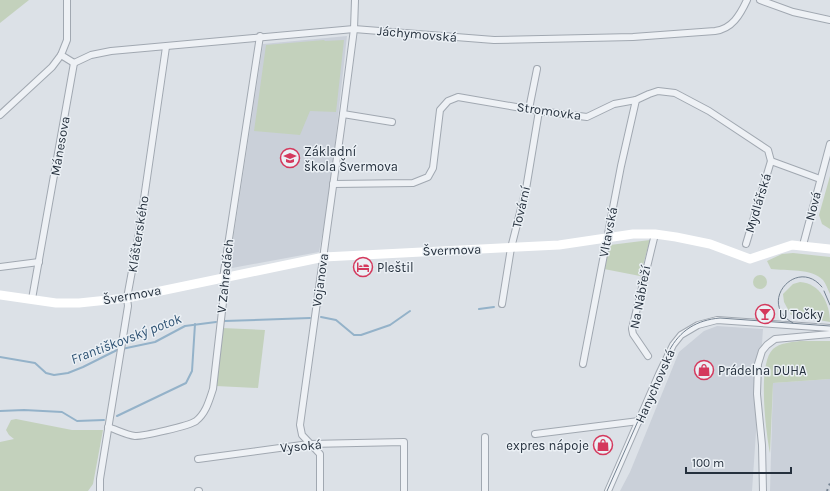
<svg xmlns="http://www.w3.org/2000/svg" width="830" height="491" font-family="Karla,sans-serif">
  <rect width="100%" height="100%" fill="#dce1e7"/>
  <!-- built -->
  <g fill="#cad0d9">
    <path d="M 347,36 L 329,199 L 319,252 L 232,268 L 229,266 L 263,44 Z"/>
    <path d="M 717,326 L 763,329 L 752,491 L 620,491 L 630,472 L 679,352 L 704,331 Z"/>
    <path d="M 830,379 L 830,491 L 770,491 L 773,383 Z"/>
  </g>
  <!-- green -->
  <g fill="#c3d1bc">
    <path d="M 0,0 L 29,0 L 0,23 Z"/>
    <path d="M 324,40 L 325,41 L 344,40 L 336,112 L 310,111 L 300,135 L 254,131 L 266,45 Z"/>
    <path d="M 830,176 L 830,229 L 822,224 L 819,215 Z"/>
    <path d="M 650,240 L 640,276 L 604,269 L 610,245 Z"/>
    <path d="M 793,253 L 830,257 L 830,294 C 828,290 826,284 823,280 C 812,268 786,271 771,269 L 767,261 L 782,254 Z"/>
    <circle cx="760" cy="282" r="7"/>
    <path d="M 800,282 C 820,283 830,304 830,322 L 791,315 L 784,302 L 783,294 L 793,284 Z"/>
    <path d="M 222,328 L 265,330 L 258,388 L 216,386 Z"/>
    <path d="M 800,341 L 830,341 L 830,379 L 773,383 L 770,453 C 766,432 757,364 773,349 C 780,343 791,342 800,341 Z"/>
    <path d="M 16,419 L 72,430 L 103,430 L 93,484 L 88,491 L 0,491 L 0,442 L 14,439 L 9,435 L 6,430 L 11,420 Z"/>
  </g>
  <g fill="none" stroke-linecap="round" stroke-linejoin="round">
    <!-- stream -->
    <g stroke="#94b2c9" stroke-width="2">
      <path d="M 479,309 L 494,307"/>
      <path d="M 321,317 L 336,320 L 354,335 L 361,335 L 390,325 L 410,311"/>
      <path d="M 224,321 L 310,318"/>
      <path d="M 0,357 L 35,363 L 46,373 L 54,375 L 68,373 L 83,367 L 117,350 L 155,342 L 185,326 L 216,322"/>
      <path d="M 0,411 L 24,410 L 62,412 L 77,421 L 104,420"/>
      <path d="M 117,416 L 186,383 L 192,371 L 195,324"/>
    </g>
    <!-- street casing -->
    <g stroke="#a1a8b1" stroke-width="8">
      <g id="street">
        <path d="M 67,0 L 67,40 L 61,55 L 74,63"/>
        <path d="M 760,0 L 793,12 L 830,20"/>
        <path d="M 74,63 L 91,55 L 111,51 L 354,29 L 494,40 L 633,37 L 715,31 C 732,29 740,15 747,0"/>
        <path d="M 529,109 L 537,69"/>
        <path d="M 343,114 L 392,122"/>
        <path d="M 0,115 L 52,67 L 61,55"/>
        <path d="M 771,161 L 820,179"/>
        <path d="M 333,184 L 413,183 L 428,177 L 433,168 L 440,110 L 448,101 L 458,97 L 539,111 L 587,117 L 614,104 L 636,100 L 649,94 L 658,91 L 675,93 L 709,111 L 768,150 L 771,161"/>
        <path d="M 746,244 L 771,161"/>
        <path d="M 803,245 L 830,144"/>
        <path d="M 0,267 L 39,262"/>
        <path d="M 32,299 L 74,63"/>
        <path d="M 502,304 L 511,248 L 526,189 L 539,111"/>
        <path d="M 648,356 L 633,334 L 632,329 L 655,234"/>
        <path d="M 583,364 L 621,166 L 636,100"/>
        <path d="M 108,427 C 117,430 127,435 135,436 C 144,436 189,426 196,421 C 206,413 209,401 213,389 L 225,285 L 223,278 L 260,36"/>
        <path d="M 535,434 L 639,421"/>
        <path d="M 198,459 L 309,444 L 404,442 L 404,491"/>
        <path d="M 100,491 L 100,479 L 128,306 L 127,298 L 139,233 L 166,47"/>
        <path d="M 198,491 L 199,491"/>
        <path d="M 320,491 L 320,454 L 302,435 L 300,425 L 343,114 L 354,29 L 355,0"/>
        <path d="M 485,491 L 485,437"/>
        <path d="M 608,491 L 659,374 L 673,345 L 681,335 L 698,325 L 717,320 L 830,328"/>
        <path d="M 763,491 L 762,445 L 757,394 L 758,364 L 762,351 L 767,345 L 775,339 L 830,334"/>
      </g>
    </g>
    <!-- street -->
    <use href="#street" stroke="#eef1f5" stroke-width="6"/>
    <!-- secondary -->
    <path stroke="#fff" stroke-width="9" d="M 0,295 L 56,303 L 79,303 L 127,298 L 324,257 L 559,245 L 633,234 L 655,234 L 676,237 L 710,244 L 750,259 L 792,245 L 830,249"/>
    <!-- tram -->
    <g stroke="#748291" stroke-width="1">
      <path d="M 824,291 L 830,305"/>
      <path d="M 793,323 C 756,303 797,256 822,287"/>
      <path d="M 607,491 L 669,351 C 680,330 697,320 720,318 L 830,326"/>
    </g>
    <!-- rail -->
    <path stroke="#748291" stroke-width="2" stroke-dasharray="2 4" stroke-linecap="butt" d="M 827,491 L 830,483"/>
  </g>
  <!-- icons -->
  <defs>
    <g id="school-ring" transform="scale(1)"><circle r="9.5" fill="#ebf0f5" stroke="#d4395d" stroke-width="1.5"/><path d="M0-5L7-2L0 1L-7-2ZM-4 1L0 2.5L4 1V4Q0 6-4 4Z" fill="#d4395d"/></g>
    <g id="hotel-ring" transform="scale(1)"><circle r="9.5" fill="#ebf0f5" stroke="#d4395d" stroke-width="1.5"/><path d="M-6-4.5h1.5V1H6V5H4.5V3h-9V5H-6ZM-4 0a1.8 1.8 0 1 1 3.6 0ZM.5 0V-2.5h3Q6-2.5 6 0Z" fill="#d4395d"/></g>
    <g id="bar-ring" transform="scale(1)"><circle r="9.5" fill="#ebf0f5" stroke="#d4395d" stroke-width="1.5"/><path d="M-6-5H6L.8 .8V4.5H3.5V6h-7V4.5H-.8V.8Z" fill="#d4395d"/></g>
    <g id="shop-ring" transform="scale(1)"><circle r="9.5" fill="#ebf0f5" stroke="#d4395d" stroke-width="1.5"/><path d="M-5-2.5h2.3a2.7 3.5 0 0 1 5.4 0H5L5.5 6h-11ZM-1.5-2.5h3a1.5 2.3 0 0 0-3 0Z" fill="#d4395d"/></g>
  </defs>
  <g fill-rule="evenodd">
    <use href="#school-ring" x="290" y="158"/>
    <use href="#hotel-ring" x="363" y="267"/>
    <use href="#bar-ring" x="765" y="314"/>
    <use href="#shop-ring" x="704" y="370"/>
    <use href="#shop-ring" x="603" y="445"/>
  </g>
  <g text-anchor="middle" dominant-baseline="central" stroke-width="3" stroke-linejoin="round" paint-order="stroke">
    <!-- street labels -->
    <g font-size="13" fill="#25303d" stroke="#ebf0f5">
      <text transform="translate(417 34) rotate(5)">Jáchymovská</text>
      <text transform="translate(549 111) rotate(8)">Stromovka</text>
      <text transform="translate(60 146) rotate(-80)">Mánesova</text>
      <text transform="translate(758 203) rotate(-73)">Mydlářská</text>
      <text transform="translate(813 206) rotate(-76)">Nová</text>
      <text transform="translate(521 207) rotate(-77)">Tovární</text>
      <text transform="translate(608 232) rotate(-79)">Vltavská</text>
      <text transform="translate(138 234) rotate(-81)">Klášterského</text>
      <text transform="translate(452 250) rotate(-2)">Švermova</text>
      <text transform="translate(225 276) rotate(-84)">V Zahradách</text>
      <text transform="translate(320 280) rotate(-82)">Vojanova</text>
      <text transform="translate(132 295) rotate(-10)">Švermova</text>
      <text transform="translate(640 297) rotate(-79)">Na Nábřeží</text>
      <text transform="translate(655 386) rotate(-66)">Hanychovská</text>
      <text transform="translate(301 446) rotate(-5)">Vysoká</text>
    </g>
    <!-- poi labels -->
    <g font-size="13" fill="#25303d" stroke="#ebf0f5" text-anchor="start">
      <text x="304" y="151">Základní<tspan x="304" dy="15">škola Švermova</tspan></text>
      <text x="377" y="267">Pleštil</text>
      <text x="779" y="314">U Točky</text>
      <text x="718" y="370">Prádelna DUHA</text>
      <text x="589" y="445" text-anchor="end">expres nápoje</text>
    </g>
    <!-- water labels -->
    <g font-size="14" font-style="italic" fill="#2e5273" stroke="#ebf0f5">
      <text transform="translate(126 339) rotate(-21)">Františkovský potok</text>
    </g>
  </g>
  <!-- scale -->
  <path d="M686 467v6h105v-6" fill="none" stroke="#25303d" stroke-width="2"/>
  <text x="692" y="467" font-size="12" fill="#25303d" stroke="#ebf0f5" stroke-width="3" paint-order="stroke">100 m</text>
</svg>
